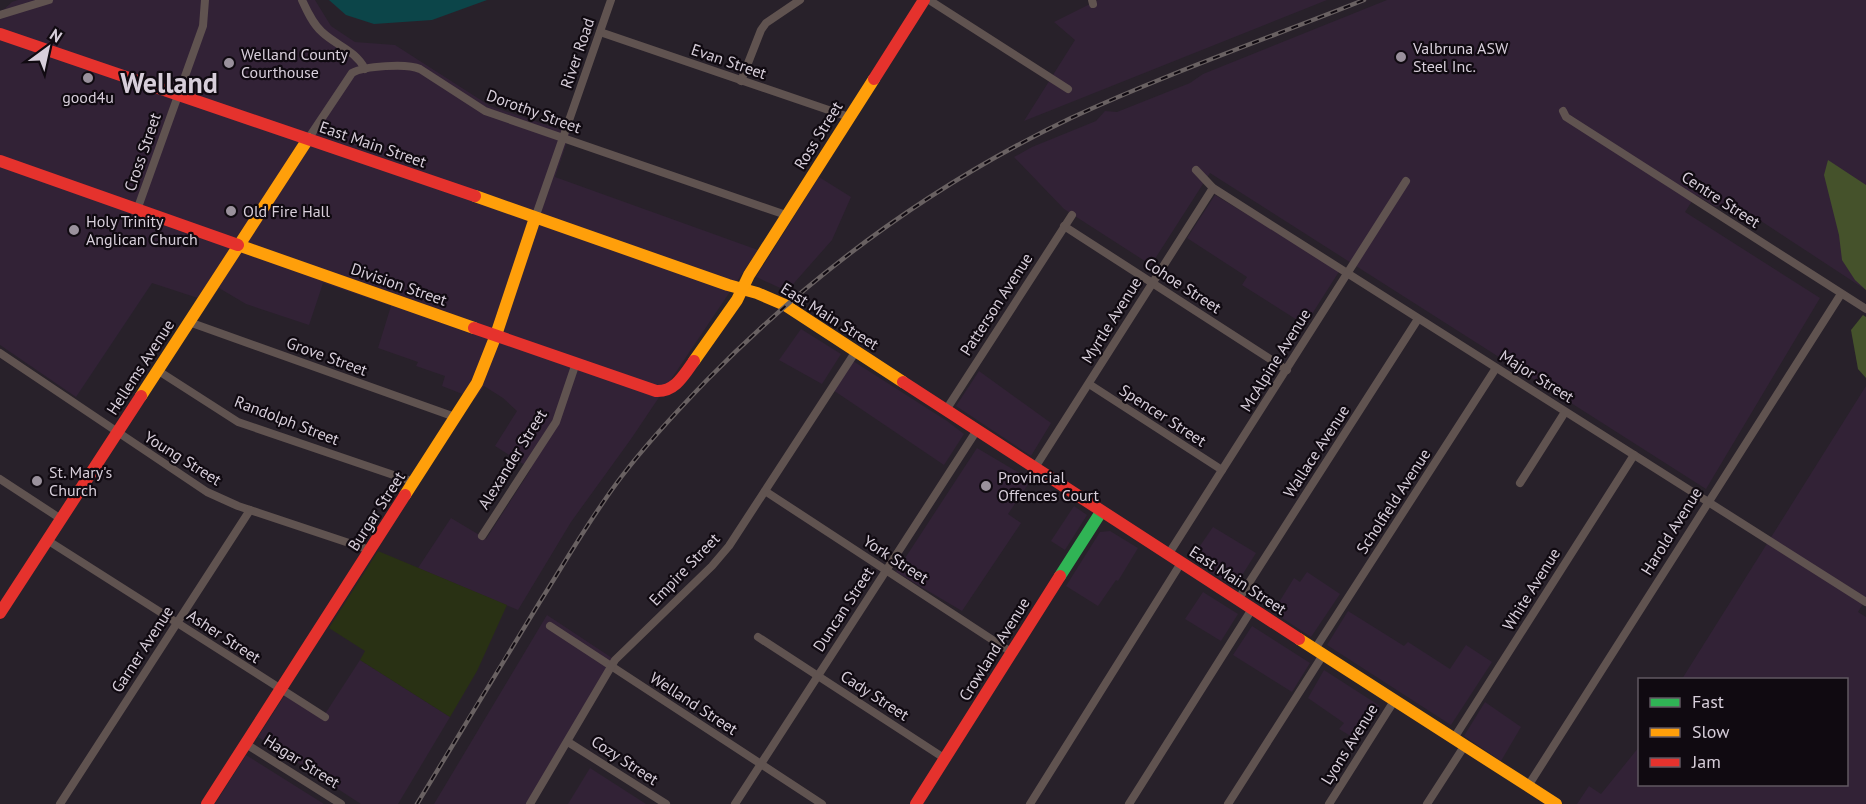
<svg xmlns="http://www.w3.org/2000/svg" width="1866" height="804" font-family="'PT Sans',sans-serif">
  <rect width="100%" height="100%" fill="#28212a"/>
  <!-- built -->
  <g fill="#322236">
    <path d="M 18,0 L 315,0 L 331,26 L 355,42 L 395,45 L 490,106 L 570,133 L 555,177 L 758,250 L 631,439 L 571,522 L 518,610 L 418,568 L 451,518 L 486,539 L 531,469 L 495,446 L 517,411 L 503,398 L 484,386 L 475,399 L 442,386 L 445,376 L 416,366 L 418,362 L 378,348 L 391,306 L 323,283 L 309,325 L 246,304 L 219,288 L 210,302 L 152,283 L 76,397 L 0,345 L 0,13 L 12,2 Z"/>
    <path d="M 1098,0 L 1327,0 L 1024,121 L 1075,40 L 1054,22 Z"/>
    <path d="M 1387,0 L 1866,0 L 1866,290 L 1729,200 L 1716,207 L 1696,195 L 1685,212 L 1820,298 L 1706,489 L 1210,173 L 1151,265 L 1064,209 L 1014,157 L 1032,147 L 1096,121 L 1105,111 L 1117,112 L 1190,83 L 1203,74 Z"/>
    <path d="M 819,177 L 851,197 L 832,240 L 787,291 L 756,277 Z"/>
    <path d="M 1215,195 L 1340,270 L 1305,325 L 1242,285 L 1247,277 L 1187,238 Z"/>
    <path d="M 801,329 L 841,354 L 822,384 L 779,360 Z"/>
    <path d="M 853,361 L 947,421 L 964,434 L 944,465 L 833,390 Z"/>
    <path d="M 979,371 L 1051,423 L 1031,456 L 956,406 Z"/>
    <path d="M 1866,386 L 1866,599 L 1858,612 L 1866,617 L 1866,804 L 1577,804 L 1589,786 L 1601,794 L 1639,747 L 1640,784 L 1846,784 L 1846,680 L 1682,679 Z"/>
    <path d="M 977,448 L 1031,480 L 1008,514 L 1021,523 L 962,611 L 896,572 Z"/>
    <path d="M 1074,506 L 1087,515 L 1065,550 L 1051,541 Z"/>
    <path d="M 1213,527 L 1256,553 L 1234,588 L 1191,559 Z"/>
    <path d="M 1110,531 L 1138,548 L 1118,581 L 1116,580 L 1098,606 L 1066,586 L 1100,532 Z"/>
    <path d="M 1307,572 L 1340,594 L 1311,637 L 1273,612 L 1294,578 L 1300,582 Z"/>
    <path d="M 1203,592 L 1238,614 L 1221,641 L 1185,619 Z"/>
    <path d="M 1348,611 L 1404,646 L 1408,642 L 1450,669 L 1466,645 L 1492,662 L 1451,725 L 1327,645 Z"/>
    <path d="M 547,615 L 615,660 L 530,804 L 434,804 Z"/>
    <path d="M 1252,626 L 1310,663 L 1292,692 L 1233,655 Z"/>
    <path d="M 360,660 L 450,717 L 398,804 L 361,804 L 258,737 L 288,690 L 325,714 Z"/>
    <path d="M 1324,670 L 1380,706 L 1357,740 L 1339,729 L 1344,723 L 1308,698 Z"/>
    <path d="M 1485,702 L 1521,727 L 1501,761 L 1464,736 Z"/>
    <path d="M 246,755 L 324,804 L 215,804 Z"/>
    <path d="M 590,768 L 646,804 L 568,804 Z"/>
  </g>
  <!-- green -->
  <path fill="#293114" d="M 378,551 L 507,605 L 477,671 L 450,717 L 360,660 L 365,651 L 329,628 Z"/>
  <!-- forest -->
  <g fill="#45522b">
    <path d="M 1828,160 L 1866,185 L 1866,290 L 1855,280 L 1842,260 L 1839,235 L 1824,175 Z"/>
    <path d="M 1863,315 L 1866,317 L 1866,378 L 1858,369 L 1851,330 Z"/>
  </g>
  <!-- water -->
  <path fill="#0c4549" d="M 329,0 L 487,0 L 432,20 L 374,24 L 346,15 Z"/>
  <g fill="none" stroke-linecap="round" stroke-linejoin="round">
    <!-- street -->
    <g stroke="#605350" stroke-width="8">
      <path d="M 302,0 C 307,11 313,24 322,32 C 337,46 355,50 365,69"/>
      <path d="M 929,0 L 1068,89"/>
      <path d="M 1092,0 L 1093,4"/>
      <path d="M 0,15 L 49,0"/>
      <path d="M 600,32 L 849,117"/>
      <path d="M 741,81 L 761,30 L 766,23 L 800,0"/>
      <path d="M 1563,111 L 1566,117 L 1866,309"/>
      <path d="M 308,139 L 352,73 C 364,66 407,63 420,69 L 485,111 L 786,215"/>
      <path d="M 1196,170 L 1213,188 L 1866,602"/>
      <path d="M 137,210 L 203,26 L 205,0"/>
      <path d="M 535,218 L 611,0"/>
      <path d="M 1064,226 L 1287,370"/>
      <path d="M 189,322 L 455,417"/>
      <path d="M 0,353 L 207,492 L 238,506 L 370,550"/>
      <path d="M 157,370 L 238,422 L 414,482"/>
      <path d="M 1089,384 L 1222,470"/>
      <path d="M 946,410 L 1072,215"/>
      <path d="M 1034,469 L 1213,188"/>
      <path d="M 0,479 L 61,519"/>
      <path d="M 1520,483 L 1565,412"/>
      <path d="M 765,491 L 1011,652"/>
      <path d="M 482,536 L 556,422 L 576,363"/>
      <path d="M 47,540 L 325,717"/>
      <path d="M 1168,555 L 1406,181"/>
      <path d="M 1238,600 L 1418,319"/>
      <path d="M 550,626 L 822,804"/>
      <path d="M 758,637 L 944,758"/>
      <path d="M 1315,649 L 1496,368"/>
      <path d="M 1454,738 L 1634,455"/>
      <path d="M 568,742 L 666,804"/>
      <path d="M 246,744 L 341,804"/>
      <path d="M 1528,786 L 1841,294"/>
      <path d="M 60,804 L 250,510"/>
      <path d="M 530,804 L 615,660 L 712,566 L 729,546 L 856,351"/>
      <path d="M 735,804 L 977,430"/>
      <path d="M 1030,804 L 1181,563"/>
      <path d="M 1129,804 L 1252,609"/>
      <path d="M 1228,804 L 1323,655"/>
      <path d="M 1329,804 L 1394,701"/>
      <path d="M 1427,804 L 1465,745"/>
    </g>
    <!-- fast -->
    <path stroke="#30b455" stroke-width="12" d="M 1060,576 L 1101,512"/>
    <!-- slow -->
    <g stroke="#ff9f0a" stroke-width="12">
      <path d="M 475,196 L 728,285 L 757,293 L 785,305 L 903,382"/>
      <path d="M 238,245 L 474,328"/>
      <path d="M 694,361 L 737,300 L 749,275 L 874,79"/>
      <path d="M 141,396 L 308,139"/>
      <path d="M 405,495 L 477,383 L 496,335 L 535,218"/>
      <path d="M 1299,639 L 1556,804"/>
    </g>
    <!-- jam -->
    <g stroke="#e5322d" stroke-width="12">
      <path d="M 0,34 L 475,196"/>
      <path d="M 874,79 L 924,0"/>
      <path d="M 0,161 L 238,245"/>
      <path d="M 474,328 L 656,391 C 675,392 684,375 694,361"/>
      <path d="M 903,382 L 1299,639"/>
      <path d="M 0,613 L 141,396"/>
      <path d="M 207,804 L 405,495"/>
      <path d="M 916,804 L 1060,576"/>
    </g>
    <!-- rail casing -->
    <g stroke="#696162" stroke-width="4.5">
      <path id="rail" d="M 417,804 C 458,736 499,668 541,600 C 567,559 592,515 622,476 C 648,442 677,411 707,380 C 813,272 935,183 1071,118 C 1166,74 1266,39 1364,0"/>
    </g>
    <!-- rail -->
    <use href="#rail" stroke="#100a11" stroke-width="2" stroke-dasharray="7" stroke-linecap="butt"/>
  </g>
  <!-- markers -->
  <g fill="#9a919c" stroke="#100a11" stroke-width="2">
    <circle cx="1401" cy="57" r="6"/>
    <circle cx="229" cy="63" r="6"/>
    <circle cx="88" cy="78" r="6"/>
    <circle cx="231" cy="211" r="6"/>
    <circle cx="74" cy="230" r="6"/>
    <circle cx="37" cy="481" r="6"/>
    <circle cx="986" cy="486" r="6"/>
  </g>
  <g text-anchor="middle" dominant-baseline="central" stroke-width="4.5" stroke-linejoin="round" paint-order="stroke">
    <!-- poi labels -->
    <g font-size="16" fill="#d7ceda" stroke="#100a11" text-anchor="start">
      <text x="1413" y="48">Valbruna ASW<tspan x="1413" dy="18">Steel Inc.</tspan></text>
      <text x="241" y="54">Welland County<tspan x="241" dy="18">Courthouse</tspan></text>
      <text x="88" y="97" text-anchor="middle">good4u</text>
      <text x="243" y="211">Old Fire Hall</text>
      <text x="86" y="221">Holy Trinity<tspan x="86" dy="18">Anglican Church</tspan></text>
      <text x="49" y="472">St. Mary's<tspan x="49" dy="18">Church</tspan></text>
      <text x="998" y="477">Provincial<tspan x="998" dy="18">Offences Court</tspan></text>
    </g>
    <!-- street labels -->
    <g font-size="16" fill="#d7ceda" stroke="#100a11">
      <text transform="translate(577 53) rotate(-71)">River Road</text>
      <text transform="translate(729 61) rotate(19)">Evan Street</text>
      <text transform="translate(534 111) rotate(20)">Dorothy Street</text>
      <text transform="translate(818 135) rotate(-58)">Ross Street</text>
      <text transform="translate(373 144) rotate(19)">East Main Street</text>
      <text transform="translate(142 152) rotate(-71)">Cross Street</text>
      <text transform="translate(1721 199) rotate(33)">Centre Street</text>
      <text transform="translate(399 284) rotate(19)">Division Street</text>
      <text transform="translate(1183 285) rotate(33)">Cohoe Street</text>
      <text transform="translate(996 304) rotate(-57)">Patterson Avenue</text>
      <text transform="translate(830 316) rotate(32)">East Main Street</text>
      <text transform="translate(1111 320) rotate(-58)">Myrtle Avenue</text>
      <text transform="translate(327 356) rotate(20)">Grove Street</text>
      <text transform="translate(1275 360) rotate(-58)">McAlpine Avenue</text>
      <text transform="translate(140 367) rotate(-57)">Hellems Avenue</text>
      <text transform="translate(1537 376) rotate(32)">Major Street</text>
      <text transform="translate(1163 415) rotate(33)">Spencer Street</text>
      <text transform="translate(287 420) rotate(21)">Randolph Street</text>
      <text transform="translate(1316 451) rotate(-57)">Wallace Avenue</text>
      <text transform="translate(183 458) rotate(32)">Young Street</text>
      <text transform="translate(512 459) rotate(-58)">Alexander Street</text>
      <text transform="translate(1393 501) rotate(-57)">Scholfield Avenue</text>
      <text transform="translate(376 511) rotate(-57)">Burgar Street</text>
      <text transform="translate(1671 531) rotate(-58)">Harold Avenue</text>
      <text transform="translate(896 559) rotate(33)">York Street</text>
      <text transform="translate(684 569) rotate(-46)">Empire Street</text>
      <text transform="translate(1238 580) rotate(33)">East Main Street</text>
      <text transform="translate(1531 589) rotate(-58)">White Avenue</text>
      <text transform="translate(843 609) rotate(-57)">Duncan Street</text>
      <text transform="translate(224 636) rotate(33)">Asher Street</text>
      <text transform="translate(142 649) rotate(-57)">Garner Avenue</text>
      <text transform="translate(994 649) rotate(-58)">Crowland Avenue</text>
      <text transform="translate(875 695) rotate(33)">Cady Street</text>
      <text transform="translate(694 703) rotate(33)">Welland Street</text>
      <text transform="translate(1349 744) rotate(-58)">Lyons Avenue</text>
      <text transform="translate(625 760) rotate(33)">Cozy Street</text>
      <text transform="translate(302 761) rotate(32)">Hagar Street</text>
    </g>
    <!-- town labels -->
    <g font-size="28" font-weight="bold" fill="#d7ceda" stroke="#100a11">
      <text x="169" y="82">Welland</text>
    </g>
  </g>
  <!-- legend -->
  <rect x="1638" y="678" width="210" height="108" fill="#100a11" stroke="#605861" stroke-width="1.5"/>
  <rect x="1650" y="698" width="30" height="9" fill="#30b455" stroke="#605861" stroke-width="1.5"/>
  <text x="1692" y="708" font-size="18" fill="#d7ceda">Fast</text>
  <rect x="1650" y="728" width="30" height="9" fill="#ff9f0a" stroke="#605861" stroke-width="1.5"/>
  <text x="1692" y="738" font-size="18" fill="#d7ceda">Slow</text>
  <rect x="1650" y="758" width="30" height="9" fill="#e5322d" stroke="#605861" stroke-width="1.5"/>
  <text x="1692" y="768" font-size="18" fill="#d7ceda">Jam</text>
  <!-- north arrow -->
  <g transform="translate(48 48) rotate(33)" stroke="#100a11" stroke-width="4.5" paint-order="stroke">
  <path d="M0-4.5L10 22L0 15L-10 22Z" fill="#d7ceda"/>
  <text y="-9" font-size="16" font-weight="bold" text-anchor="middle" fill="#d7ceda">N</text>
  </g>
</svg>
